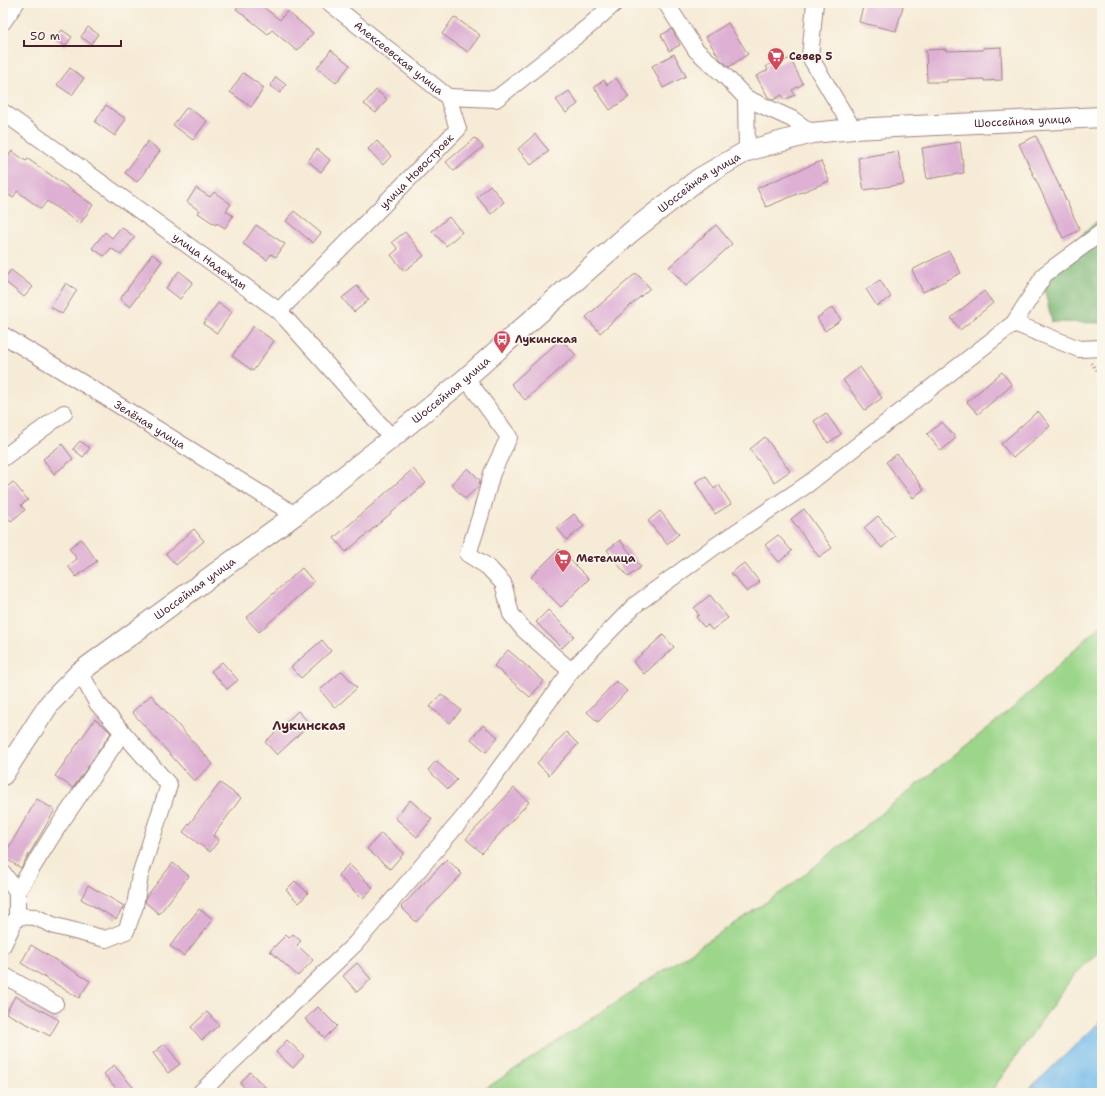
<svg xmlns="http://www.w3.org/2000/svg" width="1105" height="1096" font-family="'Shantell Sans',sans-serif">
  <rect width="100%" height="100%" fill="#fbf7ec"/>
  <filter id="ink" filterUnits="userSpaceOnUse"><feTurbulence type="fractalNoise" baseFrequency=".025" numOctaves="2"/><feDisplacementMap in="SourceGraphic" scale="8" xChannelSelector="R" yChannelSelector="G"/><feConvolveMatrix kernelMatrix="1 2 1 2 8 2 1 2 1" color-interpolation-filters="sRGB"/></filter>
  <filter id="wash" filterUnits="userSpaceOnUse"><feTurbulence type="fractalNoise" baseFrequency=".012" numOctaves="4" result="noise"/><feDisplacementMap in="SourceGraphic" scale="16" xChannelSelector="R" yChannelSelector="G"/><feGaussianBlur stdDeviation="0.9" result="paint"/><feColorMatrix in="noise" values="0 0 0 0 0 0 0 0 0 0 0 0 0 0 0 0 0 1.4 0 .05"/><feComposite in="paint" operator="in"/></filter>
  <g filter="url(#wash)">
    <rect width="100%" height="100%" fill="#f6ebd6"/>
    <!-- green -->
    <path fill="#9bd68a" stroke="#727a5a" d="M 1102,624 L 1102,948 L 1071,979 L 990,1093 L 479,1093 L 789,887 L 1013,708 Z"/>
    <!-- forest -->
    <path fill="#7cb776" stroke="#636b50" d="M 1102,216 L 1102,323 L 1052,322 L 1041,275 Z"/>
    <!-- water -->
    <path fill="#75bcec" stroke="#606e8c" d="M 1102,1020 L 1102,1093 L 1025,1093 Z"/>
    <g id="blocks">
      <!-- building -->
      <g fill="#deb0d4">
        <path d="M 241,3 L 258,3 L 280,20 L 287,11 L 313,33 L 297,51 L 272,30 L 268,34 L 236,9 Z"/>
        <path d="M 864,3 L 904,3 L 896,31 L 859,22 Z"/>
        <path d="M 454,17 L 480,35 L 468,52 L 442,34 Z"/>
        <path d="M 728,23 L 748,54 L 729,67 L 721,60 L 706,37 Z"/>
        <path d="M 88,27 L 98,34 L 91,44 L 81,37 Z"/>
        <path d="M 672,29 L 680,45 L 669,51 L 661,35 Z"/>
        <path d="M 62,30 L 72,37 L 65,46 L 55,39 Z"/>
        <path d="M 1001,47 L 1002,80 L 984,81 L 984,79 L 947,80 L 947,82 L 927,82 L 926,50 L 946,49 L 946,51 L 983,50 L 983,48 Z"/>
        <path d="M 331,50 L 350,65 L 336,83 L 317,68 Z"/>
        <path d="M 674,54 L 686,76 L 663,88 L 652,66 Z"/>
        <path d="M 790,58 L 803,84 L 792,90 L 795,95 L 784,100 L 782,95 L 773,100 L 768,97 L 756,76 L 768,70 L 766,66 L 775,62 L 777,65 Z"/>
        <path d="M 70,68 L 84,78 L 72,95 L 57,85 Z"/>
        <path d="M 243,73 L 264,88 L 251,107 L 230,92 Z"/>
        <path d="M 276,77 L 286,85 L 280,93 L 270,86 Z"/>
        <path d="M 616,78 L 629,97 L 610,110 L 594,87 L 604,80 L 607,85 Z"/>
        <path d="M 376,90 L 387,99 L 376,113 L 364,104 Z"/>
        <path d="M 569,91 L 578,104 L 566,113 L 556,100 Z"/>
        <path d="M 106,105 L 126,119 L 115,136 L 95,122 Z"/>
        <path d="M 187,107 L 207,121 L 193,140 L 173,125 Z"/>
        <path d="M 535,134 L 549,151 L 531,165 L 518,149 Z"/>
        <path d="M 1036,136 L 1080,230 L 1063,238 L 1019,144 Z"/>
        <path d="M 475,138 L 483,147 L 454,171 L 446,162 Z"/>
        <path d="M 148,141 L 160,151 L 137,182 L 125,173 Z"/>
        <path d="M 377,141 L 391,156 L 383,165 L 368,149 Z"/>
        <path d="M 960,142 L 964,173 L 927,179 L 922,148 Z"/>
        <path d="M 317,149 L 330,160 L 321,172 L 308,161 Z"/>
        <path d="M 12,151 L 26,161 L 28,159 L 93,205 L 80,224 L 47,201 L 41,209 L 17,191 L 13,198 L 3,191 L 3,164 Z"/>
        <path d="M 898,151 L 904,184 L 864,190 L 858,158 Z"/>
        <path d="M 821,161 L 829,181 L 766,207 L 757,188 Z"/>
        <path d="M 490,185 L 504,202 L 491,214 L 477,197 Z"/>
        <path d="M 196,188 L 210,197 L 214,192 L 231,204 L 226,211 L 233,216 L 225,228 L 217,223 L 216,225 L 198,213 L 200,211 L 187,202 Z"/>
        <path d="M 294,211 L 321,233 L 313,243 L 286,221 Z"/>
        <path d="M 449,217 L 462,232 L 446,246 L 432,231 Z"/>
        <path d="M 256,225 L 285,244 L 276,257 L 271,254 L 267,260 L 243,244 Z"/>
        <path d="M 716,225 L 732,244 L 686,286 L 669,267 Z"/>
        <path d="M 121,227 L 135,237 L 121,255 L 111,248 L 104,256 L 92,248 L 105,232 L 112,238 Z"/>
        <path d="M 405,232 L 424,256 L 404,271 L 391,255 L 398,249 L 392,242 Z"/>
        <path d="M 949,251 L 961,273 L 923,292 L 912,270 Z"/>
        <path d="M 152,254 L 162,261 L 130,307 L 120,299 Z"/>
        <path d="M 11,270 L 33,287 L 24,297 L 3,280 Z"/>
        <path d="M 179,271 L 193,282 L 180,299 L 166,288 Z"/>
        <path d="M 636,273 L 650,288 L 600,333 L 586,317 Z"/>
        <path d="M 880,280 L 891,297 L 877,306 L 866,289 Z"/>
        <path d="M 66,283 L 77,290 L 62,314 L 51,307 Z"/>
        <path d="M 357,286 L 369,300 L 354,312 L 342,298 Z"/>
        <path d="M 984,291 L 993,303 L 960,330 L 951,318 Z"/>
        <path d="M 218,303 L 232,312 L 217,333 L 203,324 Z"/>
        <path d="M 833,307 L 841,320 L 825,331 L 817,318 Z"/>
        <path d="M 253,326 L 274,341 L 253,371 L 232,356 Z"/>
        <path d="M 561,339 L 576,355 L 525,400 L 511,384 Z"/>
        <path d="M 860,367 L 882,398 L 865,410 L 843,380 Z"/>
        <path d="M 1002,372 L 1012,385 L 978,414 L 967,402 Z"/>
        <path d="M 1038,411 L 1050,426 L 1013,458 L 1001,444 Z"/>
        <path d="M 826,413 L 841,434 L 828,443 L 814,421 Z"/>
        <path d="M 942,422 L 956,438 L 941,451 L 927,434 Z"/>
        <path d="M 765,437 L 790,471 L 774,482 L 750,449 Z"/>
        <path d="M 80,441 L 90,448 L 83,457 L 73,449 Z"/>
        <path d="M 62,444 L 73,459 L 54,474 L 43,459 Z"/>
        <path d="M 897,454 L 924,489 L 913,498 L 886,462 Z"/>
        <path d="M 468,468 L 480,480 L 479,486 L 465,499 L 451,484 Z"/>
        <path d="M 413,469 L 426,483 L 346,552 L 334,538 Z"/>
        <path d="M 706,476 L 714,489 L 719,485 L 731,504 L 715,514 L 695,482 Z"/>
        <path d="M 13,482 L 28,500 L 21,505 L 25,510 L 11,521 L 3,512 L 3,490 Z"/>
        <path d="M 804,509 L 832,548 L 819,557 L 791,519 Z"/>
        <path d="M 660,511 L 679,534 L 667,544 L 648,521 Z"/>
        <path d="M 574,514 L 584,526 L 567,540 L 557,528 Z"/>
        <path d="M 878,516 L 895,536 L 882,548 L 864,528 Z"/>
        <path d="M 194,529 L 204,541 L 176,565 L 166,554 Z"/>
        <path d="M 778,535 L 792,551 L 779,562 L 765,545 Z"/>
        <path d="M 81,539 L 97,561 L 76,577 L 68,566 L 77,559 L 69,548 Z"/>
        <path d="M 620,540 L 641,567 L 628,577 L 607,550 Z"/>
        <path d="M 559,549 L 589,579 L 561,607 L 531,577 Z"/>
        <path d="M 744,563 L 760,582 L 747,592 L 731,573 Z"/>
        <path d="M 302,568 L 314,582 L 259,632 L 246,618 Z"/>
        <path d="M 710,595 L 728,618 L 712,630 L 708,625 L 704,627 L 696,617 L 699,615 L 694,608 Z"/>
        <path d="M 548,610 L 574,636 L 562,648 L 536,622 Z"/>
        <path d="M 663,635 L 674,647 L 644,674 L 633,662 Z"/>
        <path d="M 322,640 L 331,651 L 301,678 L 291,667 Z"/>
        <path d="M 508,650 L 544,681 L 530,697 L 494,666 Z"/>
        <path d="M 222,662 L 238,680 L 227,689 L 211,671 Z"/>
        <path d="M 342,671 L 357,688 L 335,708 L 320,690 Z"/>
        <path d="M 616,681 L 627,691 L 598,722 L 587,712 Z"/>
        <path d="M 441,694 L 461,710 L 450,723 L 430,707 Z"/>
        <path d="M 151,695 L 213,764 L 194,781 L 132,712 Z"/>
        <path d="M 298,711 L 310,724 L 277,755 L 265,742 Z"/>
        <path d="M 95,719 L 104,726 L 111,733 L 73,788 L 55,776 Z"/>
        <path d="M 483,725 L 498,737 L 486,752 L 471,739 Z"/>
        <path d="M 566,732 L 578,744 L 549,775 L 537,763 Z"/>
        <path d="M 436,761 L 457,780 L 448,789 L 428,770 Z"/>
        <path d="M 220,783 L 241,798 L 213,836 L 219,840 L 210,852 L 183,832 Z"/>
        <path d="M 514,788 L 529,802 L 482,853 L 466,839 Z"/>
        <path d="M 37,799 L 55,810 L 21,868 L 3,857 Z"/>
        <path d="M 410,800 L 432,819 L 417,837 L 395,818 Z"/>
        <path d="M 381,833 L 404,853 L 390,869 L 367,849 Z"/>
        <path d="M 447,859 L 462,874 L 416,922 L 401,907 Z"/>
        <path d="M 173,863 L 189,876 L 159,914 L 145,902 L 146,897 Z"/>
        <path d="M 349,864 L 373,888 L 362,899 L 338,875 Z"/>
        <path d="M 295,881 L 308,893 L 299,903 L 286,890 Z"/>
        <path d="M 88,885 L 124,906 L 116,919 L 81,899 Z"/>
        <path d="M 199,909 L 213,919 L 184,956 L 170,946 Z"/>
        <path d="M 293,934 L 301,941 L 297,945 L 313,960 L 298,976 L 270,951 L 286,935 L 289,938 Z"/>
        <path d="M 31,945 L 90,981 L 79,998 L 21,963 Z"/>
        <path d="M 357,963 L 371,979 L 357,992 L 343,976 Z"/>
        <path d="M 15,996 L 59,1020 L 50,1036 L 6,1013 Z"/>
        <path d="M 318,1007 L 337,1026 L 325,1038 L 305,1019 Z"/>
        <path d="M 207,1012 L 219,1025 L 202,1040 L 191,1027 Z"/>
        <path d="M 287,1040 L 304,1056 L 293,1068 L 276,1052 Z"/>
        <path d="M 165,1044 L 180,1064 L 168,1073 L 153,1053 Z"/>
        <path d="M 114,1065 L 138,1093 L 120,1093 L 104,1074 Z"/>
        <path d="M 250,1072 L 271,1093 L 250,1093 L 240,1083 Z"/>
      </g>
    </g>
  </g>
  <g filter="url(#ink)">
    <use href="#blocks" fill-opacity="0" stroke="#a08580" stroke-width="1"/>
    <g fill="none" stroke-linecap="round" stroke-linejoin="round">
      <!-- minor casing -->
      <g stroke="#a08580" stroke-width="18">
        <g id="minor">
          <path id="s1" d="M 330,3 L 448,97"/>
          <path d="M 666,3 L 696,50 L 727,78 L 746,98 L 747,151"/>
          <path d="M 815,3 L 810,57 L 853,129"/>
          <path d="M 3,22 L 16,3"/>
          <path d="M 746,98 L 792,119 L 812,133"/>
          <path id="s2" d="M 3,112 L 279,311 L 392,438"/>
          <path id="s3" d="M 279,311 L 458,129 L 448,97 L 496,99 L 589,26 L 615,3"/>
          <path d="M 1014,323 L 1079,349 L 1102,348"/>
          <path id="s4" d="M 3,335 L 104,396 L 295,515"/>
          <path d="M 466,378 L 509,437 L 492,473 L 480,517 L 468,554 L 488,567 L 503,583 L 511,614 L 524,630 L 571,671"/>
          <path d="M 3,458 L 64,413"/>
          <path d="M 3,873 L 17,892"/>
          <path d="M 17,916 L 35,917 L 55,926 L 106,939 L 126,931 L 135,906 L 140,875 L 169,785 L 97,703 L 80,672"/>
          <path d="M 3,945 L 17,916 L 17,892 L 55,831 L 122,733"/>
          <path d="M 3,980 L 5,976 L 55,1004"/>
          <path d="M 200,1093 L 355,944 L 463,818 L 571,671 L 635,605 L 714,547 L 808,484 L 1014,323 L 1045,274 L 1102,232"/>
        </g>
      </g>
      <!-- major casing -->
      <g stroke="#a08580" stroke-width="22">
        <g id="major">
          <path id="s5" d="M 3,775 L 50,703 L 80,672 L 295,515 L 392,438 L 466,378 L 631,232 L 700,178 L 747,151 L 812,133 L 853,129 L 1102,117"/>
        </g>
      </g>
      <!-- path -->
      <path stroke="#a08580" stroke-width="2.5" stroke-dasharray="1 3" stroke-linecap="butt" d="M 1091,363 L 1102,377"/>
      <!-- minor -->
      <use href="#minor" stroke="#fff" stroke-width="16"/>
      <!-- major -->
      <use href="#major" stroke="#fff" stroke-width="20"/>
    </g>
  </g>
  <!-- icons -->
  <defs>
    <g id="supermarket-pin" transform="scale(0.9)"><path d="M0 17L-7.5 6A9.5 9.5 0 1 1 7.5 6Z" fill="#d1495b" stroke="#fbf7ec"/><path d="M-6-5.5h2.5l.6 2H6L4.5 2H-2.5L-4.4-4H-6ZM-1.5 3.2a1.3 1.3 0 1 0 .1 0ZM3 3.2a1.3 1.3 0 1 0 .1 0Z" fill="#fff"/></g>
    <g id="bus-pin" transform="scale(0.9)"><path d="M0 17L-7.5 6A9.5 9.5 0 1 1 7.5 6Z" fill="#d1495b" stroke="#fbf7ec"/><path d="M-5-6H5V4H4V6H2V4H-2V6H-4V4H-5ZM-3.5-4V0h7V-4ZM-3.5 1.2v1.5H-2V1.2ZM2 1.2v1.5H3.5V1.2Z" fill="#fff"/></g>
  </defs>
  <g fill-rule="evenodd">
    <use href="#supermarket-pin" x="776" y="56"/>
    <use href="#bus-pin" x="502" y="339"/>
    <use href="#supermarket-pin" x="563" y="558"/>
  </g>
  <g text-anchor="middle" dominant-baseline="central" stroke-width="3.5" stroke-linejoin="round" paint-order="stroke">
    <!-- poi labels -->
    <g font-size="11" font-weight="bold" fill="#4a1f2b" stroke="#fbf7ec" text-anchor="start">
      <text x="789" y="56">Север 5</text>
      <text x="515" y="339">Лукинская</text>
      <text x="576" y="558">Метелица</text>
    </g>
    <!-- street labels -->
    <g font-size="11" fill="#4a1f2b" stroke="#fbf7ec">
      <text stroke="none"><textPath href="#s1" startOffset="88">Алексеевская улица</textPath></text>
      <text stroke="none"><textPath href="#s5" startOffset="1255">Шоссейная улица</textPath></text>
      <text stroke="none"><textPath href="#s3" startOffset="196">улица Новостроек</textPath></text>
      <text stroke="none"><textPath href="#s5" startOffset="919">Шоссейная улица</textPath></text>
      <text stroke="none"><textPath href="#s2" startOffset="255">улица Надежды</textPath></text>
      <text stroke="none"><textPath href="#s5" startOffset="595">Шоссейная улица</textPath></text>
      <text stroke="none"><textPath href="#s4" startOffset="172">Зелёная улица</textPath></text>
      <text stroke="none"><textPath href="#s5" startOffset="271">Шоссейная улица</textPath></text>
    </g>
    <!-- quarter labels -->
    <g font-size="13" font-weight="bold" fill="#4a1f2b" stroke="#fbf7ec">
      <text x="309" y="725">Лукинская</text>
    </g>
  </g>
  <!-- margin -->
  <rect width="1105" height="1096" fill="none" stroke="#fbf7ec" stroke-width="16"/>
  <!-- scale -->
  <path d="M24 40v6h97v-6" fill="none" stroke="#4a1f2b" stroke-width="2"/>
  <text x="30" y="40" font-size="12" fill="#4a1f2b" stroke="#fbf7ec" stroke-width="3" paint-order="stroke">50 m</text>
</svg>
